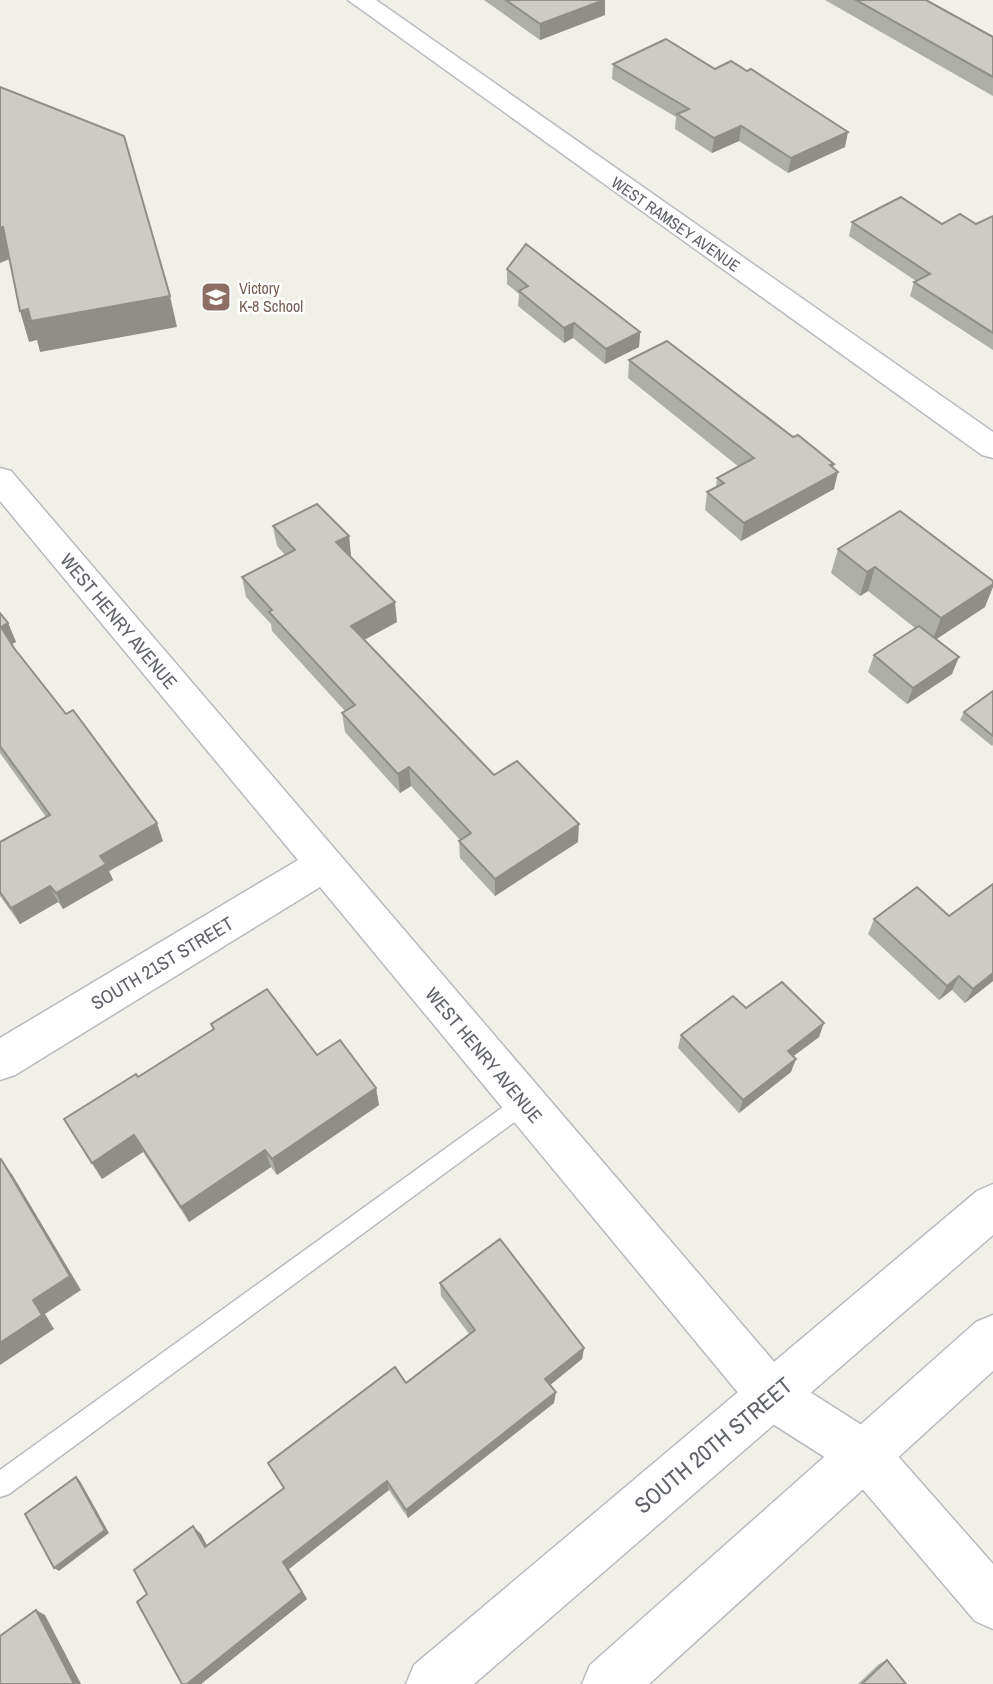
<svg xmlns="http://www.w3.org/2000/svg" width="993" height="1684" font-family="'Archivo Narrow',sans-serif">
  <rect width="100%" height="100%" fill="#f1f0e8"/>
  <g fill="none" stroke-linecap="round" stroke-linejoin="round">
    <!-- lane casing -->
    <g stroke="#b8b9be" stroke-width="3">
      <path id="lane" d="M 524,1092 L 532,1095 L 535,1102 L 532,1109 L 9,1494 L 0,1497 L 0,1470 Z"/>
    </g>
    <!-- street casing -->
    <g stroke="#b8b9be" stroke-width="3">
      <path id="street" d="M 0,468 L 11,471 L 788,1378 L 882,1438 L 993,1564 L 993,1629 L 975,1621 L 848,1472 L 754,1412 L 320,887 L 15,1075 L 0,1080 L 0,1038 L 298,860 L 0,501 Z"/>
    </g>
    <!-- secondary casing -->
    <g stroke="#b9bbc1" stroke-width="3">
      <g id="secondary">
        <path d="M 348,0 L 376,0 L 993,432 L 993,458 L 982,455 Z"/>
        <path d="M 993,1184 L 993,1235 L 474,1684 L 406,1684 L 414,1665 L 977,1191 Z"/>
        <path d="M 993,1315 L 993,1371 L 649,1684 L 582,1684 L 590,1665 L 976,1322 Z"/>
      </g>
    </g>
    <!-- lane -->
    <use href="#lane" fill="#fff" fill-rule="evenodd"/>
    <!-- street -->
    <use href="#street" fill="#fff" fill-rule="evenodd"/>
    <!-- secondary -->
    <use href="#secondary" fill="#fff" fill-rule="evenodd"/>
  </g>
  <!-- wall -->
  <g fill="#afafa9">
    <path d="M 484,0 L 605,0 L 605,15 L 540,40 Z"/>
    <path d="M 825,0 L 926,0 L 993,37 L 993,96 Z"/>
    <path d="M 613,64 L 845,147 L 788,173 L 739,141 L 712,153 L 675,129 L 676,117 L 612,79 Z"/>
    <path d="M 993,216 L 993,350 L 910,296 L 914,282 L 916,281 L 849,236 L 852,222 L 976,224 Z"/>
    <path d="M 507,269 L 640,332 L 639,347 L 605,364 L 573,338 L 564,343 L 518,306 L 519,294 L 507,284 Z"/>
    <path d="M 629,360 L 793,437 L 834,464 L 833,467 L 834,489 L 741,541 L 705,510 L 707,492 L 716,488 L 717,478 L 739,467 L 628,378 Z"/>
    <path d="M 273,526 L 349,536 L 351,556 L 350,556 L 397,622 L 364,640 L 494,775 L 578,842 L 495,896 L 460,858 L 459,841 L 460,840 L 411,786 L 400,793 L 345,732 L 342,713 L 345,711 L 272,631 L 271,624 L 246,597 L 242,577 L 285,555 L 277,546 Z"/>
    <path d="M 838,549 L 985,607 L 936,639 L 952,674 L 907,704 L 868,672 L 874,655 L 915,628 L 868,591 L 860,596 L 831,573 Z"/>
    <path d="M 0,613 L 8,623 L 16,642 L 11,644 L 163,841 L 109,871 L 113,880 L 63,909 L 58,902 L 20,924 L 0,896 L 0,842 L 46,817 L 0,753 Z"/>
    <path d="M 993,691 L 993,745 L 992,746 L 960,720 L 964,712 Z"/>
    <path d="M 993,884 L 993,981 L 965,1003 L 952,990 L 939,1000 L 868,934 L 874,919 L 949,916 Z"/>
    <path d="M 746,1008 L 819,1037 L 793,1056 L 791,1072 L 739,1113 L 678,1048 L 681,1035 Z"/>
    <path d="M 211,1024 L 317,1055 L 376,1088 L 379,1105 L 277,1175 L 271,1167 L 189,1222 L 143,1152 L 102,1179 L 64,1119 L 138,1077 L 213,1030 Z"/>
    <path d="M 440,1283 L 584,1348 L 582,1359 L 550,1385 L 554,1403 L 408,1518 L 389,1490 L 289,1569 L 307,1599 L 201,1684 L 182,1684 L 147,1594 L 201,1534 L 207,1546 L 284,1488 L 406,1383 L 469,1334 L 441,1296 Z"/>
    <path d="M 887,1660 L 906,1684 L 858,1684 L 879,1664 Z"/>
  </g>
  <!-- shaded-wall -->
  <g fill="#8f8e89">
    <path d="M 604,0 L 605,0 L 605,15 L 540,40 L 540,24 Z"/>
    <path d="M 741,126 L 739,141 L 712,153 L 714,138 Z"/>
    <path d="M 848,132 L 845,147 L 788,173 L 791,158 Z"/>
    <path d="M 3,227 L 12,258 L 0,263 L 0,228 Z"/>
    <path d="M 170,296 L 177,327 L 40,352 L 37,340 L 29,342 L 20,311 Z"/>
    <path d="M 574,323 L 573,338 L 564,343 L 564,328 Z"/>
    <path d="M 640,332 L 639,347 L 605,364 L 606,349 Z"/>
    <path d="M 834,464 L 831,476 L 838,472 L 834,489 L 741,541 L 744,523 L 830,465 Z"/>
    <path d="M 349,536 L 351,556 L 339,562 L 336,542 Z"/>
    <path d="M 875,567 L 868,591 L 860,596 L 867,572 Z"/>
    <path d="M 993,584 L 993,587 L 985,607 L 932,642 L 941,618 Z"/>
    <path d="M 395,602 L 397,622 L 353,646 L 351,626 Z"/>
    <path d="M 8,623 L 16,642 L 8,646 L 1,627 Z"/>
    <path d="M 959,657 L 952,674 L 907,704 L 913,688 Z"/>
    <path d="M 409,767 L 411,786 L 400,793 L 398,774 Z"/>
    <path d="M 157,823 L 163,841 L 109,871 L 113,880 L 63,909 L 56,893 L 100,856 Z"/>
    <path d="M 579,824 L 578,842 L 495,896 L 495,879 Z"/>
    <path d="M 50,886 L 58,902 L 20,924 L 11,908 Z"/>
    <path d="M 993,973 L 993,981 L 965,1003 L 973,989 Z"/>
    <path d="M 959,976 L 952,990 L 939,1000 L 947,986 Z"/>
    <path d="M 824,1023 L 819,1037 L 783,1064 L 788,1051 Z"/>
    <path d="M 796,1059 L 791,1072 L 739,1113 L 743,1100 Z"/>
    <path d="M 376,1088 L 379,1105 L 277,1175 L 272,1159 Z"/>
    <path d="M 134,1135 L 143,1152 L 102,1179 L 92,1163 Z"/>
    <path d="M 265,1150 L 271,1167 L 189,1222 L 181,1207 Z"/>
    <path d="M 1,1159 L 13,1176 L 81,1290 L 45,1314 L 54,1329 L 0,1365 L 0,1343 L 33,1300 Z"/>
    <path d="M 584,1348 L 582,1359 L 544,1390 L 545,1379 Z"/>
    <path d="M 556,1392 L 554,1403 L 408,1518 L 406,1510 Z"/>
    <path d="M 76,1477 L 80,1481 L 109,1533 L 59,1571 L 54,1568 Z"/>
    <path d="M 387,1481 L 389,1490 L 289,1569 L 307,1599 L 201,1684 L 187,1684 L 283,1562 Z"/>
    <path d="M 193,1526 L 201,1534 L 212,1555 L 205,1547 Z"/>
    <path d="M 36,1610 L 45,1615 L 81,1684 L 74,1684 Z"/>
  </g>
  <!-- building -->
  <g fill="#cccbc4" stroke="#8f8e89" stroke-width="2">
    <path d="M 506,0 L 604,0 L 540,24 Z"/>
    <path d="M 856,0 L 926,0 L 993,37 L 993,77 Z"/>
    <path d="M 666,39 L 715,69 L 731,61 L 747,71 L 751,69 L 848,132 L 791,158 L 741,126 L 714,138 L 677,114 L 689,109 L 613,64 Z"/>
    <path d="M 0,87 L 124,136 L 170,296 L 31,321 L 28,309 L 20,311 L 3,227 L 0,228 Z"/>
    <path d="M 901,197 L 942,224 L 960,214 L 976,224 L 993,216 L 993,333 L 914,282 L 930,274 L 852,222 Z"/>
    <path d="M 526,244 L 640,332 L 606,349 L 574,323 L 564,328 L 519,291 L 528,286 L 507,269 Z"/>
    <path d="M 667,341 L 793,437 L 798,435 L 834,464 L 830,465 L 838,472 L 744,523 L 707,492 L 724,483 L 717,478 L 754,458 L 629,360 Z"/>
    <path d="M 317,504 L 349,536 L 336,542 L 395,602 L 351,626 L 494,775 L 517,761 L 579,824 L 495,879 L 459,841 L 471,833 L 409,767 L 398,774 L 342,713 L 355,705 L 269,612 L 272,610 L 242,577 L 295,550 L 273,526 Z"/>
    <path d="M 900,511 L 993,581 L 993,584 L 941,618 L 875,567 L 867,572 L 838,549 Z"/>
    <path d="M 0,613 L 8,623 L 1,627 L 14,648 L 66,714 L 73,710 L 157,823 L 100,856 L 106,864 L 56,893 L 50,886 L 11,908 L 0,892 L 0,842 L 50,815 L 0,746 Z"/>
    <path d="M 919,626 L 959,657 L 913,688 L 874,655 Z"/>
    <path d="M 993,691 L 993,736 L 964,712 Z"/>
    <path d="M 993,884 L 993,973 L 973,989 L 959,976 L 947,986 L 874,919 L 917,887 L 949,916 Z"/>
    <path d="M 782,982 L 824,1023 L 788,1051 L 796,1059 L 743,1100 L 681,1035 L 733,996 L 746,1008 Z"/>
    <path d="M 267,989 L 317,1055 L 340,1040 L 376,1088 L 272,1159 L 265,1150 L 181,1207 L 134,1135 L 92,1163 L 64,1119 L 136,1074 L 138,1077 L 214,1029 L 211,1024 Z"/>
    <path d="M 1,1159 L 70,1276 L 33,1300 L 42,1315 L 0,1343 L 0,1160 Z"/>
    <path d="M 500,1239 L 584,1348 L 545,1379 L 556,1392 L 406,1510 L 387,1481 L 283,1562 L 302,1592 L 187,1684 L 182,1684 L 137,1602 L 147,1594 L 134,1570 L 193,1526 L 205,1547 L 284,1488 L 268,1463 L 395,1367 L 406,1383 L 475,1330 L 440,1283 Z"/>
    <path d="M 76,1477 L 105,1530 L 54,1568 L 25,1514 Z"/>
    <path d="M 36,1610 L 74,1684 L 0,1684 L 0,1636 Z"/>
    <path d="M 887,1660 L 906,1684 L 862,1684 Z"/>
  </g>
  <!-- icons -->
  <defs>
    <g id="school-square" transform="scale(1.575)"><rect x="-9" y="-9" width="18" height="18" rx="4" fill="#8d6e63" stroke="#fff"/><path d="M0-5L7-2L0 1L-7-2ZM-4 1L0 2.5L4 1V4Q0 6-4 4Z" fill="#fff"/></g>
  </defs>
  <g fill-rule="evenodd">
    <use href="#school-square" x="216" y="297"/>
  </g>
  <g text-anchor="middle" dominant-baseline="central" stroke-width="5" stroke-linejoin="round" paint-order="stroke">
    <!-- far-street labels -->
    <g font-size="16" fill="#5f6268" stroke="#fff">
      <text transform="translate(676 224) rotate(35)">WEST RAMSEY AVENUE</text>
    </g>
    <!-- far-education labels -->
    <g font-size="16" fill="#785e54" stroke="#fff" text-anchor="start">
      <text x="239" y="288">Victory<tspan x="239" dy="18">K-8 School</tspan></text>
    </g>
    <!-- street labels -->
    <g font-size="19" fill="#5f6268" stroke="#fff">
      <text transform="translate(119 621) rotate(50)">WEST HENRY AVENUE</text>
      <text transform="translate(162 963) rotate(-31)">SOUTH 21ST STREET</text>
      <text transform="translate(484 1055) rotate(50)">WEST HENRY AVENUE</text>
    </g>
    <!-- near-street labels -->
    <g font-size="23" fill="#5f6268" stroke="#fff">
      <text transform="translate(713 1445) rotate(-40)">SOUTH 20TH STREET</text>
    </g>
  </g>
</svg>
